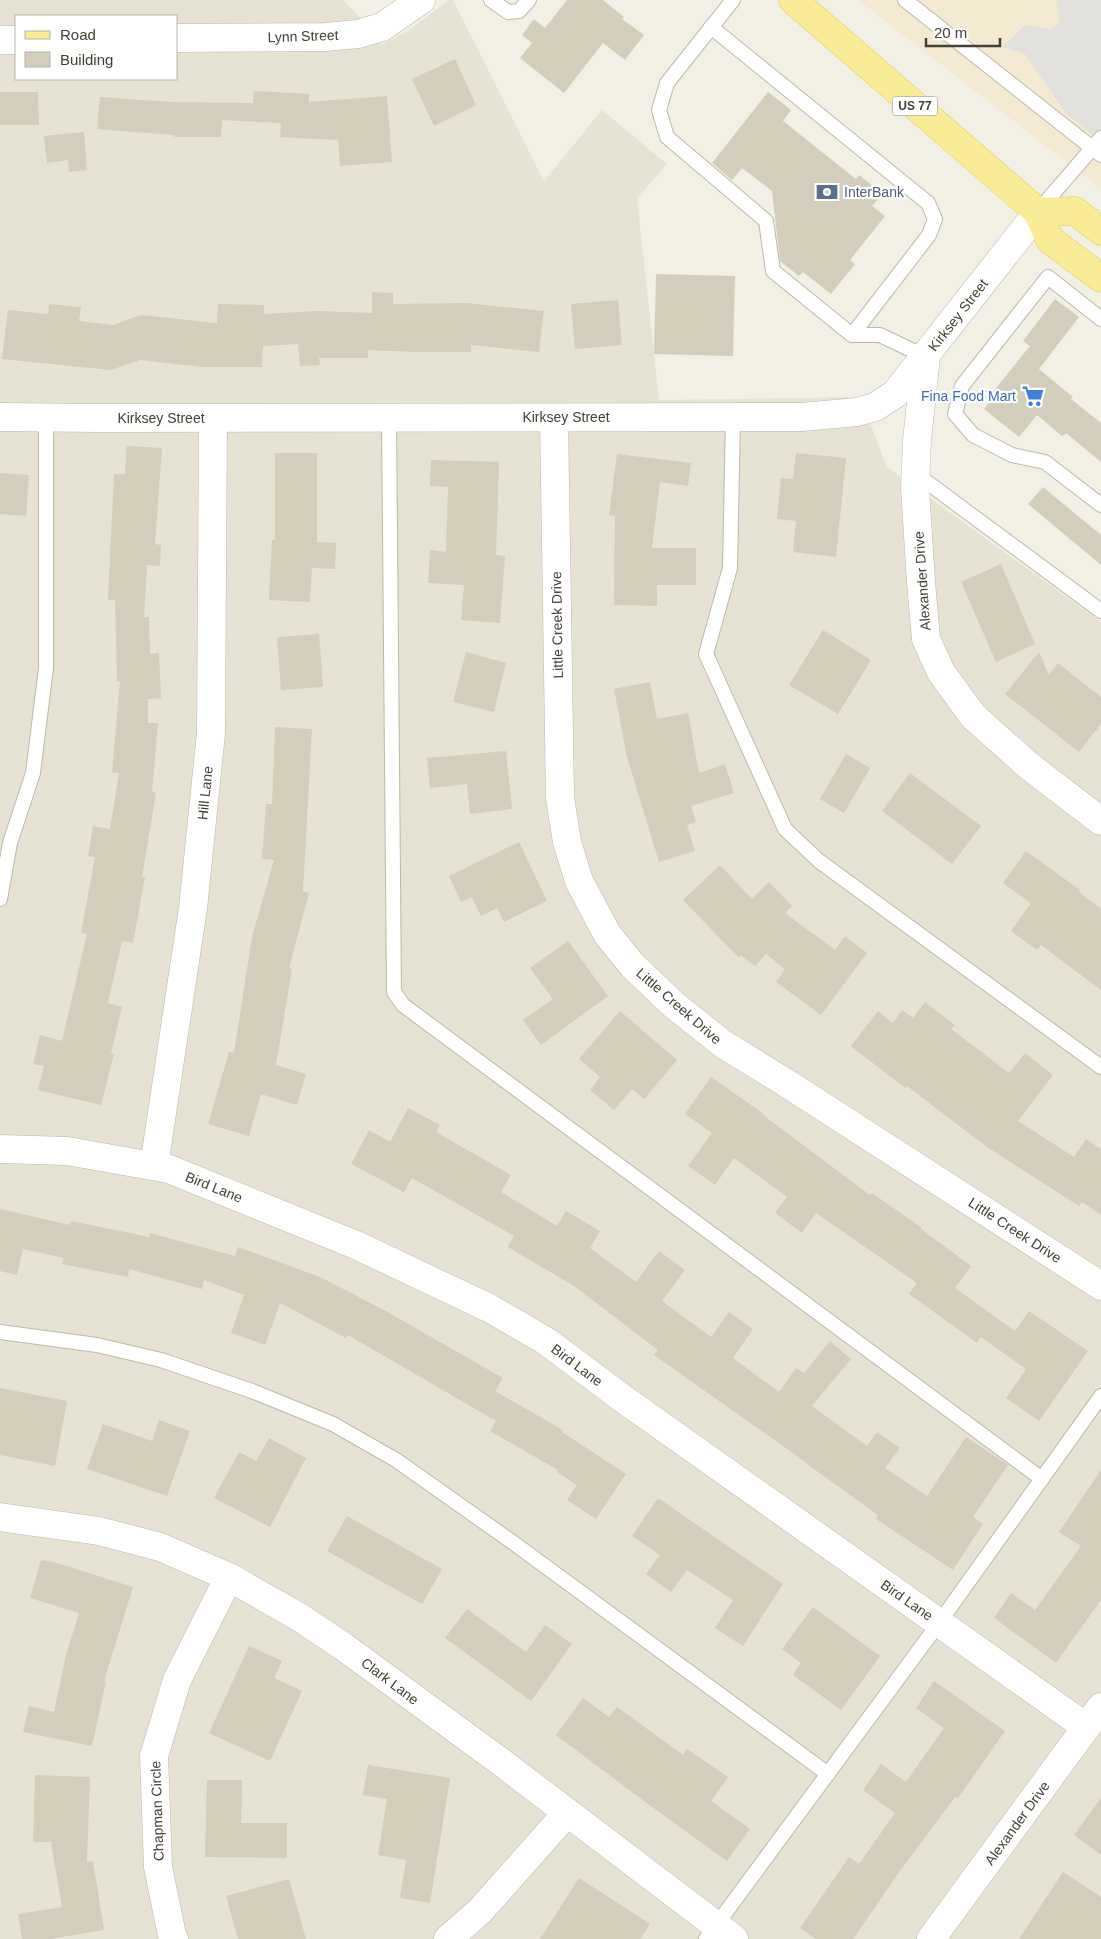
<svg xmlns="http://www.w3.org/2000/svg" width="1101" height="1939" font-family="Helvetica,sans-serif">
  <rect width="100%" height="100%" fill="#f2f0e5"/>
  <!-- residential -->
  <path fill="#e6e2d4" fill-rule="evenodd" d="M 0,0 L 343,0 L 365,23 L 381,45 L 408,31 L 449,0 L 453,0 L 544,181 L 602,110 L 667,164 L 637,198 L 659,400 L 860,397 L 887,467 L 1101,622 L 1101,1939 L 0,1939 ZM 16,16 L 176,16 L 176,79 L 16,79 Z"/>
  <!-- commercial -->
  <path fill="#f4ead1" d="M 858,0 L 1101,0 L 1101,189 Z"/>
  <!-- parking -->
  <path fill="#e3e1dd" d="M 1056,0 L 1101,0 L 1101,142 L 1065,112 L 1025,54 L 1002,47 L 1025,25 L 1050,29 L 1057,25 L 1060,19 Z"/>
  <!-- building -->
  <g fill="#d3cdbb">
    <path d="M 567,0 L 603,0 L 624,17 L 622,19 L 644,35 L 625,60 L 603,43 L 564,93 L 520,58 L 532,43 L 522,35 L 534,19 L 545,28 Z"/>
    <path d="M 455,59 L 476,105 L 434,126 L 412,79 Z"/>
    <path d="M 254,91 L 309,94 L 309,102 L 387,96 L 392,162 L 340,166 L 338,140 L 280,137 L 281,123 L 222,120 L 221,137 L 174,137 L 174,135 L 97,129 L 100,97 L 170,102 L 253,103 Z"/>
    <path d="M 0,92 L 38,92 L 39,125 L 0,125 Z"/>
    <path d="M 768,92 L 791,110 L 783,121 L 856,179 L 859,175 L 883,194 L 872,206 L 885,216 L 850,260 L 855,264 L 831,294 L 803,272 L 799,276 L 780,261 L 772,191 L 742,168 L 732,180 L 712,163 Z"/>
    <path d="M 84,132 L 87,170 L 69,172 L 68,160 L 47,163 L 44,136 Z"/>
    <path d="M 656,274 L 735,276 L 733,356 L 654,354 Z"/>
    <path d="M 372,292 L 393,293 L 393,304 L 466,303 L 544,311 L 539,352 L 471,345 L 471,352 L 415,352 L 368,350 L 368,358 L 319,358 L 320,365 L 300,366 L 298,344 L 263,346 L 262,367 L 202,367 L 140,360 L 111,370 L 2,359 L 8,310 L 48,314 L 49,304 L 81,307 L 79,321 L 113,325 L 141,315 L 217,323 L 218,304 L 264,305 L 264,314 L 317,311 L 372,313 Z"/>
    <path d="M 1055,299 L 1079,317 L 1039,369 L 1073,397 L 1071,399 L 1101,423 L 1101,462 L 1066,433 L 1062,436 L 1037,415 L 1019,437 L 984,409 L 995,395 L 992,393 L 1030,346 L 1023,341 Z"/>
    <path d="M 618,300 L 622,345 L 575,349 L 571,304 Z"/>
    <path d="M 127,446 L 162,448 L 155,544 L 161,545 L 160,566 L 147,565 L 144,617 L 149,617 L 150,654 L 159,653 L 161,698 L 148,699 L 148,723 L 158,723 L 152,792 L 156,793 L 142,877 L 145,877 L 133,943 L 122,941 L 108,1003 L 122,1007 L 111,1053 L 114,1054 L 101,1105 L 38,1090 L 44,1066 L 33,1064 L 40,1035 L 62,1041 L 87,934 L 81,933 L 95,857 L 88,856 L 93,826 L 110,829 L 119,773 L 112,772 L 120,681 L 117,681 L 115,600 L 108,600 L 114,474 L 125,474 Z"/>
    <path d="M 275,453 L 317,453 L 317,542 L 336,543 L 335,569 L 312,568 L 310,602 L 269,600 L 272,540 L 275,540 Z"/>
    <path d="M 796,453 L 846,458 L 836,557 L 793,552 L 796,521 L 777,519 L 781,478 L 793,479 Z"/>
    <path d="M 617,454 L 691,463 L 688,486 L 660,482 L 652,548 L 696,548 L 696,585 L 657,585 L 657,606 L 614,605 L 615,516 L 609,515 Z"/>
    <path d="M 431,460 L 499,462 L 496,555 L 505,556 L 500,623 L 461,620 L 464,585 L 428,583 L 430,550 L 446,552 L 448,487 L 430,486 Z"/>
    <path d="M 0,473 L 29,475 L 26,516 L 0,514 Z"/>
    <path d="M 1043,487 L 1101,535 L 1101,565 L 1028,504 Z"/>
    <path d="M 1001,564 L 1035,644 L 996,662 L 961,582 Z"/>
    <path d="M 823,630 L 871,660 L 838,714 L 789,685 Z"/>
    <path d="M 319,634 L 323,687 L 281,690 L 277,637 Z"/>
    <path d="M 466,652 L 506,663 L 494,712 L 453,702 Z"/>
    <path d="M 1039,652 L 1049,675 L 1058,663 L 1101,697 L 1101,724 L 1079,752 L 1005,694 Z"/>
    <path d="M 650,682 L 657,719 L 688,713 L 699,773 L 725,764 L 734,793 L 691,806 L 696,822 L 687,825 L 695,851 L 659,862 L 627,757 L 614,689 Z"/>
    <path d="M 275,727 L 312,729 L 303,891 L 309,893 L 289,968 L 292,969 L 276,1065 L 306,1074 L 297,1105 L 261,1094 L 249,1136 L 208,1124 L 229,1052 L 234,1053 L 252,937 L 274,860 L 262,859 L 266,804 L 272,804 Z"/>
    <path d="M 506,751 L 512,809 L 470,814 L 467,784 L 430,788 L 427,758 Z"/>
    <path d="M 846,754 L 870,768 L 844,813 L 820,799 Z"/>
    <path d="M 910,773 L 981,826 L 952,864 L 882,811 Z"/>
    <path d="M 519,842 L 547,901 L 504,922 L 497,908 L 481,916 L 472,897 L 461,902 L 449,876 Z"/>
    <path d="M 1026,851 L 1080,890 L 1079,892 L 1101,909 L 1101,990 L 1041,945 L 1037,950 L 1011,931 L 1031,903 L 1003,883 Z"/>
    <path d="M 720,865 L 752,899 L 769,882 L 792,906 L 785,913 L 835,950 L 845,936 L 867,953 L 821,1015 L 776,982 L 785,969 L 766,954 L 755,966 L 741,956 L 739,958 L 683,900 Z"/>
    <path d="M 568,941 L 608,996 L 541,1045 L 523,1020 L 553,999 L 530,968 Z"/>
    <path d="M 925,1002 L 955,1025 L 951,1029 L 1009,1073 L 1025,1053 L 1053,1075 L 1018,1121 L 1074,1157 L 1086,1139 L 1101,1149 L 1101,1215 L 1082,1202 L 1079,1206 L 987,1147 L 907,1086 L 905,1088 L 851,1046 L 878,1011 L 893,1023 L 902,1010 L 913,1018 Z"/>
    <path d="M 620,1011 L 677,1060 L 644,1099 L 632,1089 L 614,1110 L 590,1090 L 600,1077 L 579,1059 Z"/>
    <path d="M 711,1077 L 764,1114 L 763,1115 L 870,1195 L 872,1193 L 922,1228 L 921,1229 L 971,1266 L 955,1288 L 1015,1331 L 1029,1311 L 1088,1351 L 1039,1421 L 1006,1398 L 1026,1369 L 981,1337 L 977,1343 L 909,1294 L 917,1283 L 816,1213 L 802,1233 L 775,1213 L 787,1197 L 734,1158 L 715,1185 L 688,1166 L 712,1133 L 685,1114 Z"/>
    <path d="M 408,1108 L 440,1125 L 436,1132 L 511,1175 L 501,1192 L 557,1226 L 566,1211 L 600,1231 L 590,1248 L 636,1282 L 659,1251 L 685,1270 L 662,1301 L 711,1337 L 729,1312 L 753,1329 L 733,1358 L 779,1392 L 796,1368 L 804,1373 L 830,1341 L 851,1359 L 812,1406 L 867,1446 L 877,1432 L 900,1448 L 885,1468 L 927,1496 L 966,1437 L 1008,1465 L 973,1517 L 983,1524 L 953,1570 L 876,1519 L 878,1515 L 807,1464 L 807,1463 L 654,1355 L 658,1350 L 574,1286 L 508,1247 L 514,1236 L 412,1178 L 404,1192 L 351,1164 L 369,1130 L 390,1142 Z"/>
    <path d="M 0,1209 L 70,1225 L 71,1221 L 149,1237 L 150,1233 L 235,1256 L 238,1247 L 320,1277 L 384,1310 L 503,1378 L 495,1391 L 563,1430 L 562,1432 L 626,1474 L 596,1519 L 567,1500 L 577,1485 L 557,1472 L 558,1470 L 490,1431 L 496,1421 L 348,1335 L 346,1338 L 280,1303 L 265,1345 L 231,1333 L 244,1295 L 204,1280 L 202,1289 L 129,1269 L 128,1277 L 62,1264 L 64,1258 L 23,1249 L 17,1275 L 0,1271 Z"/>
    <path d="M 0,1388 L 67,1401 L 55,1466 L 0,1455 Z"/>
    <path d="M 159,1420 L 190,1431 L 167,1496 L 87,1469 L 103,1424 L 152,1441 Z"/>
    <path d="M 269,1438 L 306,1458 L 270,1527 L 214,1498 L 239,1452 L 256,1461 Z"/>
    <path d="M 1101,1470 L 1101,1600 L 1056,1663 L 994,1618 L 1011,1593 L 1035,1610 L 1081,1546 L 1059,1532 Z"/>
    <path d="M 658,1498 L 783,1584 L 743,1646 L 715,1628 L 733,1600 L 687,1570 L 671,1592 L 646,1574 L 660,1555 L 632,1536 Z"/>
    <path d="M 347,1516 L 442,1569 L 422,1604 L 327,1551 Z"/>
    <path d="M 41,1560 L 54,1562 L 133,1587 L 104,1681 L 106,1681 L 92,1746 L 23,1732 L 29,1706 L 54,1712 L 66,1655 L 79,1613 L 30,1598 Z"/>
    <path d="M 813,1607 L 880,1656 L 841,1710 L 793,1675 L 801,1663 L 782,1649 Z"/>
    <path d="M 467,1609 L 526,1652 L 545,1625 L 572,1644 L 531,1701 L 445,1638 Z"/>
    <path d="M 249,1646 L 282,1661 L 274,1678 L 302,1691 L 270,1761 L 209,1733 Z"/>
    <path d="M 934,1681 L 1005,1731 L 958,1798 L 955,1797 L 900,1871 L 853,1939 L 816,1939 L 800,1928 L 849,1857 L 859,1864 L 895,1813 L 863,1790 L 881,1764 L 906,1782 L 944,1728 L 916,1708 Z"/>
    <path d="M 583,1698 L 609,1717 L 617,1707 L 683,1755 L 687,1749 L 728,1777 L 711,1801 L 750,1829 L 727,1861 L 648,1804 L 556,1735 Z"/>
    <path d="M 368,1765 L 450,1778 L 430,1903 L 400,1898 L 406,1860 L 378,1855 L 387,1799 L 363,1795 Z"/>
    <path d="M 35,1775 L 90,1777 L 87,1862 L 93,1861 L 104,1930 L 50,1939 L 22,1939 L 18,1914 L 62,1907 L 51,1842 L 33,1842 Z"/>
    <path d="M 207,1780 L 242,1780 L 241,1823 L 287,1823 L 287,1858 L 205,1857 Z"/>
    <path d="M 1101,1798 L 1101,1855 L 1074,1835 Z"/>
    <path d="M 1063,1872 L 1101,1897 L 1101,1939 L 1019,1939 Z"/>
    <path d="M 579,1878 L 650,1924 L 640,1939 L 540,1939 Z"/>
    <path d="M 289,1879 L 306,1939 L 238,1939 L 226,1896 Z"/>
  </g>
  <g fill="none" stroke-linecap="round" stroke-linejoin="round">
    <!-- service casing -->
    <g stroke="#bdb9a8" stroke-width="16">
      <g id="service">
        <path d="M 491,0 L 508,12 L 519,11 L 529,0"/>
        <path d="M 733,0 L 667,83 L 659,110 L 667,137 L 766,221 L 773,271 L 852,335 L 880,335 L 926,357"/>
        <path d="M 905,0 L 1101,155"/>
        <path d="M 711,27 L 928,203 L 935,219 L 929,235 L 852,335"/>
        <path d="M 1038,211 L 1101,138"/>
        <path d="M 1101,319 L 1048,277 L 962,386 L 955,414 L 973,435 L 1012,455 L 1045,462 L 1101,505"/>
        <path d="M 389,417 L 394,992 L 403,1005 L 1042,1479"/>
        <path d="M 733,417 L 730,568 L 706,654 L 785,829 L 819,861 L 1101,1067"/>
        <path d="M 916,474 L 1101,611"/>
        <path d="M 0,899 L 10,843 L 33,773 L 46,668 L 46,417"/>
        <path d="M 0,1332 L 97,1345 L 161,1360 L 252,1391 L 333,1424 L 396,1460 L 515,1544 L 828,1774"/>
        <path d="M 706,1939 L 939,1623 L 1101,1396"/>
      </g>
    </g>
    <!-- minor casing -->
    <g stroke="#bdb9a8" stroke-width="29">
      <g id="minor">
        <path d="M 176,38 L 325,37 L 358,34 L 382,27 L 421,0"/>
        <path d="M 0,40 L 16,40"/>
        <path d="M 926,357 L 917,440 L 915,488 L 921,582 L 926,639 L 941,672 L 973,716 L 1029,766 L 1101,821"/>
        <path d="M 0,417 L 100,418 L 802,417 L 857,412 L 875,407 L 895,394 L 1038,212"/>
        <path d="M 554,418 L 560,798 L 567,842 L 579,881 L 607,934 L 633,966 L 674,1005 L 723,1044 L 791,1086 L 1101,1286"/>
        <path d="M 0,1149 L 67,1151 L 169,1169 L 356,1245 L 489,1308 L 546,1341 L 622,1398 L 1086,1727"/>
        <path d="M 154,1166 L 193,908 L 211,733 L 213,418"/>
        <path d="M 0,1517 L 99,1531 L 160,1547 L 229,1577 L 299,1617 L 344,1647 L 501,1762 L 734,1939"/>
        <path d="M 174,1939 L 172,1935 L 158,1867 L 154,1756 L 177,1680 L 229,1577"/>
        <path d="M 448,1939 L 480,1911 L 567,1813"/>
        <path d="M 931,1939 L 1101,1707"/>
      </g>
    </g>
    <!-- primary casing -->
    <g stroke="#dfcb67" stroke-width="29">
      <g id="primary">
        <path d="M 793,0 L 1038,212 L 1050,240 L 1101,278"/>
        <path d="M 1038,212 L 1075,211 L 1101,231"/>
      </g>
    </g>
    <!-- service -->
    <use href="#service" stroke="#fff" stroke-width="14"/>
    <!-- minor -->
    <use href="#minor" stroke="#fff" stroke-width="28"/>
    <!-- primary -->
    <use href="#primary" stroke="#faeb96" stroke-width="28"/>
  </g>
  <!-- icons -->
  <defs>
    <g id="bank-bare" transform="scale(1.725)"><path d="M-6-4H6V4H-6ZM0-2.3a2.3 2.3 0 1 0 0 4.6a2.3 2.3 0 1 0 0-4.6Z" fill="#5c6f8a" stroke="#fff" stroke-width="2.5" paint-order="stroke"/></g>
    <g id="supermarket-bare" transform="scale(1.725)"><path d="M-6-5.5h2.5l.6 2H6L4.5 2H-2.5L-4.4-4H-6ZM-1.5 3.2a1.3 1.3 0 1 0 .1 0ZM3 3.2a1.3 1.3 0 1 0 .1 0Z" fill="#3f7fe0" stroke="#fff" stroke-width="2.5" paint-order="stroke"/></g>
  </defs>
  <g fill-rule="evenodd">
    <use href="#bank-bare" x="827" y="192"/>
    <use href="#supermarket-bare" x="1033" y="396"/>
  </g>
  <g text-anchor="middle" dominant-baseline="central" stroke-width="4.5" stroke-linejoin="round" paint-order="stroke">
    <!-- shield labels -->
    <rect fill="#fff" stroke="#7c7972" stroke-width="1" x="892.5" y="96.5" width="45" height="19" rx="4"/>
    <g font-size="12" font-weight="bold" fill="#444035">
      <text x="915" y="106">US 77</text>
    </g>
    <!-- street labels -->
    <g font-size="14" fill="#444035" stroke="#fff">
      <text transform="translate(303 36) rotate(-2)">Lynn Street</text>
      <text transform="translate(958 315) rotate(-52)">Kirksey Street</text>
      <text x="566" y="417">Kirksey Street</text>
      <text x="161" y="418">Kirksey Street</text>
      <text transform="translate(922 581) rotate(-94)">Alexander Drive</text>
      <text transform="translate(557 625) rotate(-91)">Little Creek Drive</text>
      <text transform="translate(205 793) rotate(-84)">Hill Lane</text>
      <text transform="translate(679 1006) rotate(41)">Little Creek Drive</text>
      <text transform="translate(214 1187) rotate(22)">Bird Lane</text>
      <text transform="translate(1015 1230) rotate(33)">Little Creek Drive</text>
      <text transform="translate(577 1365) rotate(37)">Bird Lane</text>
      <text transform="translate(907 1600) rotate(35)">Bird Lane</text>
      <text transform="translate(390 1681) rotate(37)">Clark Lane</text>
      <text transform="translate(157 1811) rotate(-92)">Chapman Circle</text>
      <text transform="translate(1017 1823) rotate(-54)">Alexander Drive</text>
    </g>
    <!-- service labels -->
    <g font-size="14" fill="#4e5e75" stroke="#fff" text-anchor="start">
      <text x="844" y="192">InterBank</text>
    </g>
    <!-- shop labels -->
    <g font-size="14" fill="#366cbe" stroke="#fff" text-anchor="end">
      <text x="1016" y="396">Fina Food Mart</text>
    </g>
  </g>
  <!-- legend -->
  <rect x="15" y="15" width="162" height="65" fill="#ffffff" stroke="#b4b3ae"/>
  <rect x="25" y="31" width="25" height="8" fill="#faeb96" stroke="#b4b3ae"/>
  <text x="60" y="40" font-size="15" fill="#444035">Road</text>
  <rect x="25" y="52" width="25" height="15" fill="#d3cdbb" stroke="#b4b3ae"/>
  <text x="60" y="65" font-size="15" fill="#444035">Building</text>
  <!-- scale -->
  <path d="M926 38v8h74v-8" fill="none" stroke="#444035" stroke-width="2.5"/>
  <text x="934" y="38" font-size="15" fill="#444035" stroke="#ffffff" stroke-width="4" paint-order="stroke">20 m</text>
</svg>
